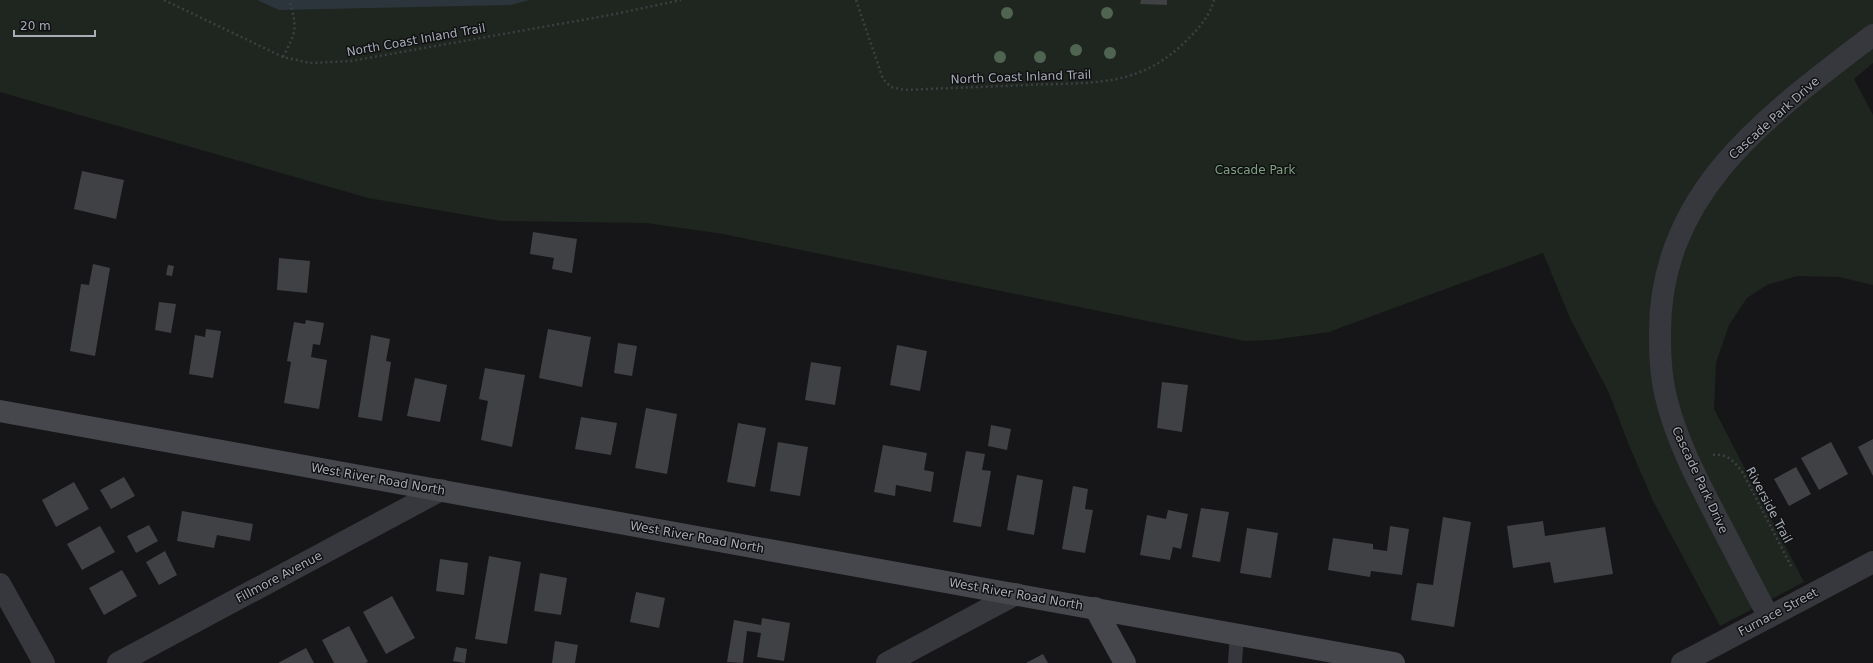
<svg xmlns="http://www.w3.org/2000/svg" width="1873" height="663" font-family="'DejaVu Sans',sans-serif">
  <rect width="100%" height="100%" fill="#161618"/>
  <!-- green -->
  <path fill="#1e261f" d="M 0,0 L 1873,0 L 1873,63 L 1854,79 L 1873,115 L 1873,285 L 1839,277 L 1797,276 L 1767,285 L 1747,298 L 1729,325 L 1716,363 L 1714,409 L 1804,582 L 1720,626 L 1653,501 L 1629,445 L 1609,393 L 1570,318 L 1543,253 L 1329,332 L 1272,340 L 1245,341 L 723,234 L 646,223 L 501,221 L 368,198 L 0,92 Z"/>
  <!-- water -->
  <path fill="#2c353c" d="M 257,0 L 529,0 L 511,5 L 279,10 Z"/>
  <!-- building -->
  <g fill="#404145">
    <path d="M 1141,0 L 1167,0 L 1167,5 L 1140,4 Z"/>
    <path d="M 82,171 L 124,180 L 116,219 L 74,209 Z"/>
    <path d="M 533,232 L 577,239 L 572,273 L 552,269 L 554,258 L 530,254 Z"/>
    <path d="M 279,258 L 310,261 L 307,293 L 277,290 Z"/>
    <path d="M 93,264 L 110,268 L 95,356 L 70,351 L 81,284 L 89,285 Z"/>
    <path d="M 168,265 L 174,266 L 172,276 L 166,275 Z"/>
    <path d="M 159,302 L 176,304 L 171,333 L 155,330 Z"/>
    <path d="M 306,320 L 324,323 L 320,345 L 313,344 L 311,357 L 327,360 L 319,409 L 284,403 L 291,362 L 287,361 L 294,322 L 305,324 Z"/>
    <path d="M 206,329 L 221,331 L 213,378 L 189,374 L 195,335 L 205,337 Z"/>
    <path d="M 548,329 L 591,337 L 582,387 L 539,378 Z"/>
    <path d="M 371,335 L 390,339 L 386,361 L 391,362 L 382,421 L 358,417 Z"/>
    <path d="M 618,343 L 637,346 L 632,376 L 614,373 Z"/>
    <path d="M 897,345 L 927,351 L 920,391 L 890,385 Z"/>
    <path d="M 811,362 L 841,367 L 835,405 L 805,400 Z"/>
    <path d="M 485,368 L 525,375 L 512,447 L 481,440 L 488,401 L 479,399 Z"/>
    <path d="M 415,378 L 447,385 L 440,422 L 407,416 Z"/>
    <path d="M 1162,382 L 1188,385 L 1182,432 L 1157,428 Z"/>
    <path d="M 646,408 L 677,414 L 667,474 L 635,468 Z"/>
    <path d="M 581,417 L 617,423 L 611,455 L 575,449 Z"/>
    <path d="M 738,423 L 766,428 L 755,487 L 727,482 Z"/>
    <path d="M 991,425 L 1011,429 L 1007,450 L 988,446 Z"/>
    <path d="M 1873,439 L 1873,476 L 1858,447 Z"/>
    <path d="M 778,442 L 808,447 L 800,496 L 770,491 Z"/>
    <path d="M 1831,442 L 1848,474 L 1819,490 L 1801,458 Z"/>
    <path d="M 883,445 L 927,453 L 924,470 L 934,472 L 931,492 L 896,485 L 895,496 L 874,492 Z"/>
    <path d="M 966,451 L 985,454 L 982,470 L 991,471 L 981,527 L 953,522 Z"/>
    <path d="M 1796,467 L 1811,494 L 1789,506 L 1774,479 Z"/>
    <path d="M 1017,475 L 1043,480 L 1034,535 L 1007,530 Z"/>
    <path d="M 124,477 L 135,496 L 111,509 L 100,490 Z"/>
    <path d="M 74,482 L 89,509 L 56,527 L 42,500 Z"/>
    <path d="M 1073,486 L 1088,489 L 1085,509 L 1093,510 L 1085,553 L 1062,549 Z"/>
    <path d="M 1201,508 L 1229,512 L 1220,562 L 1192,557 Z"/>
    <path d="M 1168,510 L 1188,514 L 1181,549 L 1173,547 L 1170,560 L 1140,555 L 1147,515 L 1166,519 Z"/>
    <path d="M 182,511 L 253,524 L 250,541 L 217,535 L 214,548 L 177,541 Z"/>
    <path d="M 1443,517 L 1471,522 L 1454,627 L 1411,620 L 1417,583 L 1433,585 Z"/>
    <path d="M 1543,521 L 1545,536 L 1605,527 L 1613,574 L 1554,583 L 1550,562 L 1513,568 L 1507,526 Z"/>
    <path d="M 149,525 L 158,541 L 136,553 L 127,536 Z"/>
    <path d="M 100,526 L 115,552 L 82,570 L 67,544 Z"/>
    <path d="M 1390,526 L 1409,529 L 1402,575 L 1371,571 L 1370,577 L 1328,570 L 1333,538 L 1373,544 L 1373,549 L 1387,551 Z"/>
    <path d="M 1247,528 L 1278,533 L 1271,578 L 1240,573 Z"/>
    <path d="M 165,551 L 177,575 L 159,585 L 146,562 Z"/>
    <path d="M 489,556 L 521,562 L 507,644 L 475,639 Z"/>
    <path d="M 440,559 L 468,563 L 464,595 L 436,591 Z"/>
    <path d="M 122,570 L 137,596 L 104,615 L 89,588 Z"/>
    <path d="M 540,573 L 567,578 L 561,615 L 534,611 Z"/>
    <path d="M 636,592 L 665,598 L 659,628 L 630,622 Z"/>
    <path d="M 392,596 L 415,638 L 386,654 L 363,612 Z"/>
    <path d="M 762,618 L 790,623 L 784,661 L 757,657 L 761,633 L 747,631 L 743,663 L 727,662 L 734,620 L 761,625 Z"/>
    <path d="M 349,626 L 368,662 L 365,663 L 334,663 L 322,640 Z"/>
    <path d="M 555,641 L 578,645 L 575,663 L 552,663 Z"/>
    <path d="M 456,647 L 467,649 L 465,663 L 453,661 Z"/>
    <path d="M 306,648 L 314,663 L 278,663 Z"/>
    <path d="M 1043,654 L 1048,663 L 1026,663 Z"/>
  </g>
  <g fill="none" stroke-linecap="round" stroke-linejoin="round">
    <!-- path -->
    <g stroke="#3d3f44" stroke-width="2.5" stroke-dasharray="2 3" stroke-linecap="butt">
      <path d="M 164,0 L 283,57 L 310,63 L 351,61 L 610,15 L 681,0"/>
      <path d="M 856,0 L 883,79 L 891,87 L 905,90 C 946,88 986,87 1027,85 C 1092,82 1140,89 1189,38 C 1200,27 1210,15 1214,0"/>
      <path d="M 283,57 C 296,32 298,28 289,0"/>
      <path d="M 1713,455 C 1727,453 1735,462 1743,473 L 1791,566"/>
    </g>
    <!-- lane -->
    <path stroke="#37383d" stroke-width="14" d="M 1235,663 L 1237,633"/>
    <!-- street -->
    <g stroke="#37383d" stroke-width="22">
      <path d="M 0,584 L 44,663"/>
      <path d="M 1769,617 C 1751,584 1734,550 1716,516 C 1697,479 1677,441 1667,401 C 1661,380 1660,357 1660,336 C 1658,191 1770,114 1873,35"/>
      <path d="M 118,663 L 441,490"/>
      <path d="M 887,663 L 1016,594"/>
      <path d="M 1682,663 L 1873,562"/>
    </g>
    <!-- secondary -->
    <g stroke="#45474d" stroke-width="22">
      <path d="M 0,411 L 1394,663"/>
      <path d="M 1095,608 L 1125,663"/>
    </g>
  </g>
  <!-- trees -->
  <g fill="#506452">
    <circle cx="1007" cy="13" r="6"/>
    <circle cx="1107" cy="13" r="6"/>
    <circle cx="1076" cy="50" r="6"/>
    <circle cx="1110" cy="53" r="6"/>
    <circle cx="1000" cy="57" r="6"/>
    <circle cx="1040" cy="57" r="6"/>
  </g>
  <g text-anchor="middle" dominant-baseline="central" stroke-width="3" stroke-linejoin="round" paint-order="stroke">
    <!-- street labels -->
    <g font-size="12" fill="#a8adb8" stroke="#111113">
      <text transform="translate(416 40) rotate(-10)">North Coast Inland Trail</text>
      <text transform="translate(1021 77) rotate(-2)">North Coast Inland Trail</text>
      <text transform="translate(1774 118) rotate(-42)">Cascade Park Drive</text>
      <text transform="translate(378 479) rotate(10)">West River Road North</text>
      <text transform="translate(1700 480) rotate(65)">Cascade Park Drive</text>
      <text transform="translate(1769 505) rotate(62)">Riverside Trail</text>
      <text transform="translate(697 537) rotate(10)">West River Road North</text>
      <text transform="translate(279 577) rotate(-28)">Fillmore Avenue</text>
      <text transform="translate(1016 594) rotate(10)">West River Road North</text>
      <text transform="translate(1778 612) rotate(-28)">Furnace Street</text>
    </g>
    <!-- park labels -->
    <g font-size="12" fill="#7fa381" stroke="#111113">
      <text x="1255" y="170">Cascade Park</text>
    </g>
  </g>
  <!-- scale -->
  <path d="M14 30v6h81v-6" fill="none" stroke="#a8adb8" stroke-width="2"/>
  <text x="20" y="30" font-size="12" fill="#a8adb8" stroke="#111113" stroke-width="3" paint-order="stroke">20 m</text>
</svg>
